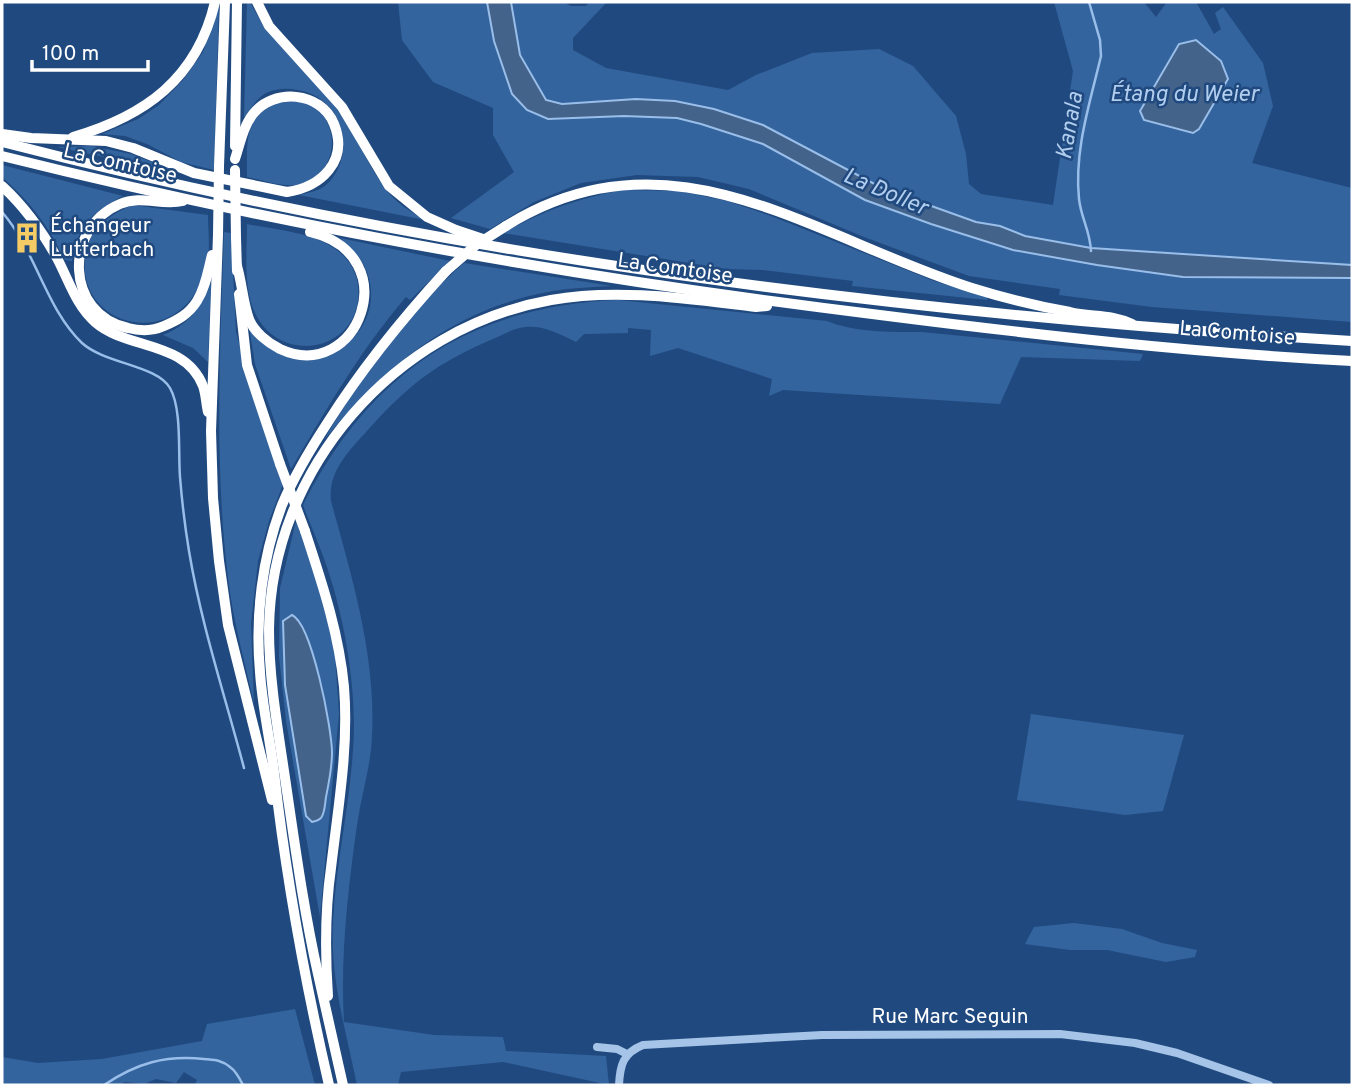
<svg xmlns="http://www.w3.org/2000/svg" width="1354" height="1087" font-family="Overpass,sans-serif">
  <rect width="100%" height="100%" fill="#204a7f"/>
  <!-- green -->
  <g fill="#34649e">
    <path d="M 247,2 L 250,2 C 271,44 307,70 336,106 C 357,133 367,168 390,194 C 399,205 413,213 425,220 L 299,195 C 306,193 313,192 320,189 C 327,186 334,177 338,169 C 353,136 335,96 298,90 C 288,88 276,88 266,93 C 257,98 250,109 244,118 Z"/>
    <path d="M 398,2 L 564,2 L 571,6 L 586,6 L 589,2 L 607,2 L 573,38 L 573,50 L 606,68 L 728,90 L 756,75 L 812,53 L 879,49 L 913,66 L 956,116 L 966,154 L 969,184 L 981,194 L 1053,205 L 1073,71 L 1054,2 L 1144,2 L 1156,17 L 1167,2 L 1196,2 L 1214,34 L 1221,29 L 1215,13 L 1223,7 L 1263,63 L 1273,106 L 1252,163 L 1352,188 L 1352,322 L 1152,307 L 1059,295 L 1060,289 L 969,276 L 864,237 L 749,189 L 698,177 L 637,175 L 581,183 L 534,202 L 490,229 L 451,218 L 514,172 L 493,135 L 493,108 L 433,82 L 402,40 Z"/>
    <path d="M 219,6 L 214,170 L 181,162 L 147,144 L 125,136 L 102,134 L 138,119 L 159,105 L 183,80 L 203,52 Z"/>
    <path d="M 279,101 C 290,101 302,100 312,106 C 345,126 335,180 296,185 C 281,187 262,180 247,177 C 247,141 243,118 279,101 Z"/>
    <path d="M 92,146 L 131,154 L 183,174 L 57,147 Z"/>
    <path d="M 2,165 L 123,196 C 92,212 78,225 72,261 L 65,260 C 47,224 32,204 2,177 Z"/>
    <path d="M 622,190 L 679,191 L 727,201 L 771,216 L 934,281 L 988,297 L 987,300 L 852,286 L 853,281 L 763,270 L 727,269 L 503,233 C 546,210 574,200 622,190 Z"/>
    <path d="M 132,205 L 208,215 C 208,229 210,245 208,258 C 190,359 71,330 86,253 C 90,228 110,215 132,205 Z"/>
    <path d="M 247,224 C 276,230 314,232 338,251 C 349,260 357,272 358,286 C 365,349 282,369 255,313 C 243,287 247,252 247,224 Z"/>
    <path d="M 224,232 L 231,233 L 236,332 L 261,421 L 283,484 L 269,521 L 258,561 L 251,624 L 254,704 C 245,662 233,621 228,578 C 214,464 220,347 224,232 Z"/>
    <path d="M 340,238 L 450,261 L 410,300 L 406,297 C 361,349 326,410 291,469 L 255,364 L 249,326 C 302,404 402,330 362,262 C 357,253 347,245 340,238 Z"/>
    <path d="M 464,263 L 612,286 C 592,287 572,288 553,291 C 454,308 386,365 324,440 C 361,376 408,312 464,263 Z"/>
    <path d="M 211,284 L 208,362 L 193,348 L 163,335 C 190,324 198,310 211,284 Z"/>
    <path d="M 618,300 L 827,321 C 856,333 891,332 922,332 L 1143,354 L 1140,361 L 1021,357 L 1000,404 L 783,390 L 769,396 L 772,379 L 678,348 L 650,356 L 651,330 L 628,328 L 628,333 L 584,334 L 576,342 C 560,334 543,325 525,327 C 515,328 504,334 495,338 C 436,363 408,385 366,432 C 347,453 328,472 331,501 C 352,578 376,655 372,736 C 371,766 361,796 357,825 C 348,888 340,959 344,1022 L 434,1035 L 503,1037 L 506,1051 L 606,1056 L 609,1085 L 503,1062 L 401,1072 L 398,1085 L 357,1085 C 346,1031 330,978 333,923 C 336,857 353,793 354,727 C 354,675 344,619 328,570 C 321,548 311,527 303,505 C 369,373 470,306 618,300 Z"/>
    <path d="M 296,521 L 325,603 L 335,656 L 339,714 L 320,917 L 286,721 L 279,656 L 280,588 Z"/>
    <path d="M 1031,714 L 1184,735 L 1163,811 L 1125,815 L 1017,800 Z"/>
    <path d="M 1074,923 L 1122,929 L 1162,943 L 1197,950 L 1195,957 L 1166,962 L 1107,950 L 1070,950 L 1025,944 L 1034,927 Z"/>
    <path d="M 295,1009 L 315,1085 L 195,1085 L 197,1080 L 184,1072 L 176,1083 L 156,1079 L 144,1084 L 125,1082 L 119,1085 L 2,1085 L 2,1057 L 38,1063 L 102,1059 L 202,1041 L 207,1024 Z"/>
  </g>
  <!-- water -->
  <g fill="#44638a" stroke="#99bee9" stroke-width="2">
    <path d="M 487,2 L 511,2 L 520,55 L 546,100 L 562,104 L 636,99 L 675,101 L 714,109 L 763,125 L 884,189 L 976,222 L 1000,226 L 1025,236 L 1091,248 L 1352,265 L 1352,278 L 1183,277 L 1097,265 L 1013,250 L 931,224 L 865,200 L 763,144 L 701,124 L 677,118 L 624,116 L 548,119 L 527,110 L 512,94 L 494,41 Z"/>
    <path d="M 1196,40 L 1221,61 L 1228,79 L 1199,129 L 1193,133 L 1144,120 L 1140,111 L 1179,44 Z"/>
    <path d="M 292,615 C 312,624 332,729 332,753 C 332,768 329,782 326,797 C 325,803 325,813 321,818 C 318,821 316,821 312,822 L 306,816 L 285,685 L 283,621 Z"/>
  </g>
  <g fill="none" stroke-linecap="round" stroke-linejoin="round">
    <!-- stream -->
    <g stroke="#99bee9" stroke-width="2.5">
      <path d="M 1089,2 L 1100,40 L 1101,56 C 1090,103 1074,150 1079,199 C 1081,218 1090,230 1091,251"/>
      <path d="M 2,212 C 36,251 46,309 82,343 C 105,364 157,365 170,388 C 182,409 178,452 180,477 C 182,502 185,527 189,551 C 201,624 225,696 244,768"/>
      <path d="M 104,1085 C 137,1063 165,1055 204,1059 C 213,1060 223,1060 230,1067 C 236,1071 240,1079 243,1085"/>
    </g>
    <!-- minor -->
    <g stroke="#a5c4e7" stroke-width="8">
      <path d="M 597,1047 L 617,1049 L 627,1054"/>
      <path d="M 619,1085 C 620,1065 623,1053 643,1045 L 822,1035 L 1060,1034 L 1135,1043 L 1177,1053 L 1269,1085"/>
    </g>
    <!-- highway -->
    <g stroke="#fff" stroke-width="10">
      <path d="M 257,2 L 269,26 L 342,107 L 389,186 L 427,217 L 456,230 L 486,240"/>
      <path d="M 2,134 L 31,138 L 106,141 L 133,148 L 194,173 L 287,192 C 321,187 349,161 334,124 C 321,91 273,88 253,114 C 243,127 240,144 235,159"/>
      <path d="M 73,137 C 145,116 197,79 215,2"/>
      <path d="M 2,142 C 443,256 898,314 1352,341"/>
      <path d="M 235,146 L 237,2"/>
      <path d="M 2,156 C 291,228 584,279 880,315 C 1037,335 1194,353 1352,361"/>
      <path d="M 219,166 L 225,2"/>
      <path d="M 2,186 C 25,207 42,231 57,258 C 69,281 76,305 95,322 C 127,350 185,340 203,386 C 206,394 206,404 208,412"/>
      <path d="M 183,201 C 162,206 141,195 120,204 C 63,228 65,314 128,328 C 140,331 153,331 164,326 C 178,320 189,314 197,301 C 206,287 208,270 212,255"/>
      <path d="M 506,226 C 672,123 814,238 972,288 C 1004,298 1037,306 1070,312 C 1091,317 1112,314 1132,324"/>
      <path d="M 218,235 L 211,431 L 213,498 L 219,561 L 228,625 L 272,800"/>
      <path d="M 236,238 L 237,271"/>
      <path d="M 237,266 C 242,283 243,303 249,319 C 254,332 268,343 280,349 C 358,385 408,255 310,232"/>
      <path d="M 239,294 L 247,365 L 280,464"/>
      <path d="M 305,531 C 322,583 339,633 344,687 C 349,747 338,808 331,868 C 325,910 325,953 328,996"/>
      <path d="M 329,1085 C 305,982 286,877 274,772 C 270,739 262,705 260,672 C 255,617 262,557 282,505 C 294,476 311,448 328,422 C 363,367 402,319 446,271"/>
      <path d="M 343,1085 C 335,1048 326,1011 318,974 C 303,907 294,838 284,771 C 277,724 269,677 269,629 C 271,469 394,328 551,300 C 618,288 688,299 756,307 L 767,306"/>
    </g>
    <!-- highway-bridge -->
    <g stroke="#fff" stroke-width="10">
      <path d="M 235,170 L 236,238"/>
      <path d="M 218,235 L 219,166"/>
      <path d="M 446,271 L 476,245 L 506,226"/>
      <path d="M 280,464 L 305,531"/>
    </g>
  </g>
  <!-- icons -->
  <defs>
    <g id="building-bare" transform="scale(2.415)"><path d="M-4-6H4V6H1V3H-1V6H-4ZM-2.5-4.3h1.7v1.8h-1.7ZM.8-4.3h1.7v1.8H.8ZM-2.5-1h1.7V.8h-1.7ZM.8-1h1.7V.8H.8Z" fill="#f5cb66" stroke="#204a7f" stroke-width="2.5" paint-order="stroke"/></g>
  </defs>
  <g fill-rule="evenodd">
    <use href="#building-bare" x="27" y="238"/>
  </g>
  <g text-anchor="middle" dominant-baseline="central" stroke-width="5" stroke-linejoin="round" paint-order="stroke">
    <!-- street labels -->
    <g font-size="21" fill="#fff" stroke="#204a7f">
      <text transform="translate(120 164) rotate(13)">La Comtoise</text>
      <text transform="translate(675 269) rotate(8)">La Comtoise</text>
      <text transform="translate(1237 334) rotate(5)">La Comtoise</text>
      <text x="950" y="1017">Rue Marc Seguin</text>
    </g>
    <!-- poi labels -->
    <g font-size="21" fill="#fff" stroke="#204a7f" text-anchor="start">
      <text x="50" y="226">Échangeur<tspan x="50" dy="24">Lutterbach</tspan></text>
    </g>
    <!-- water labels -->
    <g font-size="23" font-style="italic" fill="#b1ceef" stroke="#204a7f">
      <text x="1184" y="95">Étang du Weier</text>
      <text transform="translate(1071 126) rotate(-80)">Kanala</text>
      <text transform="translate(885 193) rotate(23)">La Doller</text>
    </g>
  </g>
  <!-- border -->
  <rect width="1354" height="1087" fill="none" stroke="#ffffff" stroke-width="7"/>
  <!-- scale -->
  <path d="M32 60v10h116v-10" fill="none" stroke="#ffffff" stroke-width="3.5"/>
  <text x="42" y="60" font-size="21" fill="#ffffff" stroke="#204a7f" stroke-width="5" paint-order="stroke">100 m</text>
</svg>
